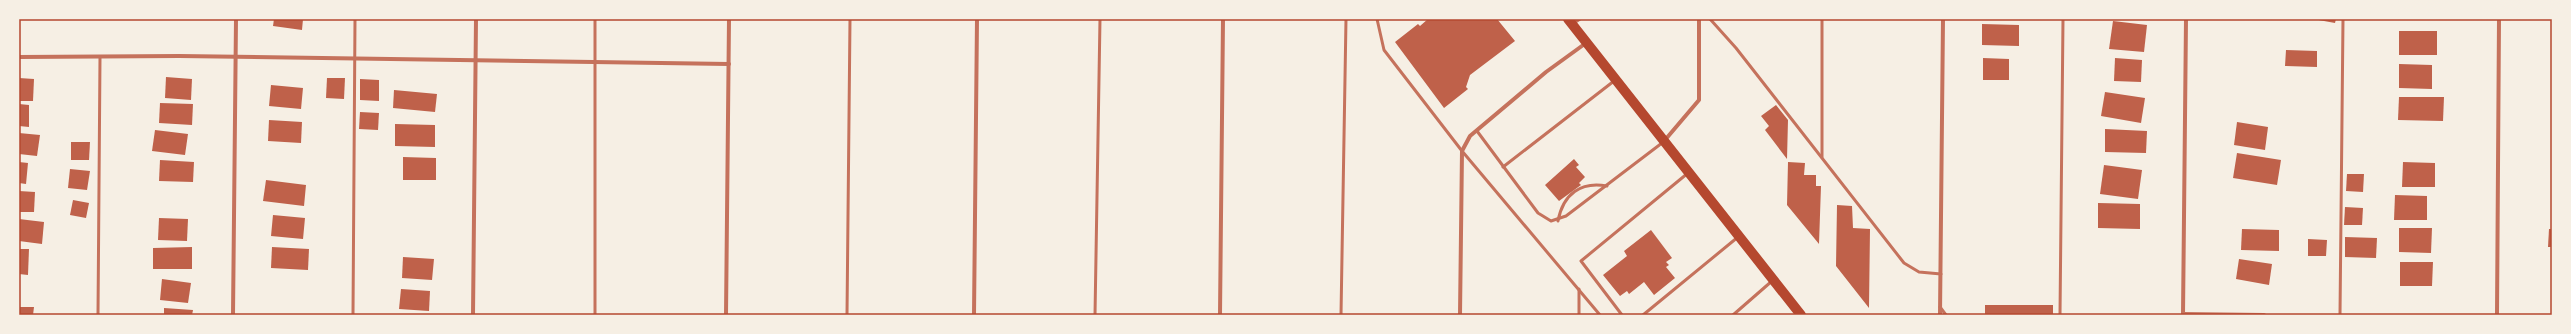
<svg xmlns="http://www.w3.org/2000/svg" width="2571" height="334" font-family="Roboto,sans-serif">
  <rect width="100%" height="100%" fill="#f6efe4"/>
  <!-- building -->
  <g fill="#bf614a">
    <path d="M 274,19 L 303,19 L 302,30 L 273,26 Z"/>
    <path d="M 1428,19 L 1497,19 L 1515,41 L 1470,75 L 1466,87 L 1468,89 L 1444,108 L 1395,42 L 1418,24 L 1420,26 Z"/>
    <path d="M 2313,19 L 2336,19 L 2335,23 Z"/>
    <path d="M 2113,21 L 2147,25 L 2144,52 L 2109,49 Z"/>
    <path d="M 1982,24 L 2019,25 L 2019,46 L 1982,45 Z"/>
    <rect x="2399" y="31" width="38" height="24"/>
    <path d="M 2286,50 L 2317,51 L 2317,67 L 2285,66 Z"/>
    <path d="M 1983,58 L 2009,59 L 2009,80 L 1983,80 Z"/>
    <path d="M 2115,58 L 2142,60 L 2141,82 L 2114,81 Z"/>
    <path d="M 2399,64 L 2432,65 L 2432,89 L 2399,88 Z"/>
    <path d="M 166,77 L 192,79 L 191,100 L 165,98 Z"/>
    <path d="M 19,78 L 34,79 L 33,101 L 19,101 Z"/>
    <path d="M 327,78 L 345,78 L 344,99 L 326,98 Z"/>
    <path d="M 360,79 L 379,80 L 379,101 L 360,100 Z"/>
    <path d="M 271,85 L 303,88 L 301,109 L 269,106 Z"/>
    <path d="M 394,90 L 437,94 L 435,112 L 393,108 Z"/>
    <path d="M 2105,92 L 2145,98 L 2141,123 L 2101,116 Z"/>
    <path d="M 2399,97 L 2444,97 L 2443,121 L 2398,120 Z"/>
    <path d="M 160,103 L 193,104 L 192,125 L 159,123 Z"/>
    <path d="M 19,104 L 29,105 L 29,127 L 19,126 Z"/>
    <path d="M 1776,105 L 1788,120 L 1787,159 L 1765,130 L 1769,126 L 1761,116 Z"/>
    <path d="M 360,112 L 379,113 L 378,130 L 359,129 Z"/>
    <path d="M 269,120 L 302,122 L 301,143 L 268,141 Z"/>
    <path d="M 2237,122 L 2268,127 L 2265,150 L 2234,145 Z"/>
    <path d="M 395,124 L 435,125 L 435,147 L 395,146 Z"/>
    <path d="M 2105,129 L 2147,131 L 2146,153 L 2105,152 Z"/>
    <path d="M 155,130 L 188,134 L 185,155 L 152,151 Z"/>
    <path d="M 19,133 L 40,135 L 37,156 L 19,154 Z"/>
    <path d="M 71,142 L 90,142 L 89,160 L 71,160 Z"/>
    <path d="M 2237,153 L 2281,160 L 2277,185 L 2233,178 Z"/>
    <path d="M 403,157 L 436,158 L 436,180 L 403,180 Z"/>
    <path d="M 1574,159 L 1579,165 L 1576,167 L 1585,177 L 1579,183 L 1581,185 L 1559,201 L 1545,185 Z"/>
    <path d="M 160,160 L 194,162 L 193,182 L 159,181 Z"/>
    <path d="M 19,162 L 28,163 L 26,184 L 19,183 Z"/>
    <path d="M 1788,162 L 1805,163 L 1804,175 L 1816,175 L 1816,186 L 1821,186 L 1819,244 L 1787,205 Z"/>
    <path d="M 2403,162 L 2435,163 L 2435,187 L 2402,187 Z"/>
    <path d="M 2104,165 L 2142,170 L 2138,199 L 2100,194 Z"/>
    <path d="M 70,169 L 90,171 L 87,190 L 68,188 Z"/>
    <path d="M 2347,174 L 2364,174 L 2363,192 L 2346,191 Z"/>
    <path d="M 266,180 L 306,185 L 304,206 L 263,201 Z"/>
    <path d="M 19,191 L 35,192 L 34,212 L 19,212 Z"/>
    <path d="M 2395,195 L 2427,196 L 2427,220 L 2394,220 Z"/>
    <path d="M 73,200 L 89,203 L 86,218 L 70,215 Z"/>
    <path d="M 2098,203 L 2140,204 L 2140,229 L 2098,228 Z"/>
    <path d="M 1837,205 L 1852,206 L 1853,228 L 1870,229 L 1869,308 L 1836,266 Z"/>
    <path d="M 2345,207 L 2363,208 L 2362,225 L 2344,225 Z"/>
    <path d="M 273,215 L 305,218 L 303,239 L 271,236 Z"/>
    <path d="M 159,218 L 188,219 L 187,241 L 158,240 Z"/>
    <path d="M 19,219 L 44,222 L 42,244 L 19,241 Z"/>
    <path d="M 2399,228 L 2432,228 L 2431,253 L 2399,252 Z"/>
    <path d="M 2242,229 L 2279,230 L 2279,251 L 2241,250 Z"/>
    <path d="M 2549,229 L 2552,229 L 2552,247 L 2548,247 Z"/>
    <path d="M 1651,230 L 1672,258 L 1666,262 L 1669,265 L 1666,267 L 1675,278 L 1654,295 L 1644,282 L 1629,294 L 1627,291 L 1620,296 L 1603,275 L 1627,256 L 1624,251 Z"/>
    <path d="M 2345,237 L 2377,238 L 2376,258 L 2345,257 Z"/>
    <path d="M 2308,239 L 2327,240 L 2326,256 L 2308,256 Z"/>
    <path d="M 192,247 L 192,269 L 153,269 L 153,248 Z"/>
    <path d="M 272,247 L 309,249 L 308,270 L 271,268 Z"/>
    <path d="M 19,249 L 29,249 L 28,275 L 19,274 Z"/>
    <path d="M 403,257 L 434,259 L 432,280 L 402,278 Z"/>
    <path d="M 2239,259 L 2272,264 L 2269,285 L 2236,279 Z"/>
    <path d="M 2400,262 L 2433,262 L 2432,286 L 2400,286 Z"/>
    <path d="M 162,279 L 191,283 L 188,303 L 160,300 Z"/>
    <path d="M 401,289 L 430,291 L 429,311 L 399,309 Z"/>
    <rect x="1985" y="305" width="68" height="10"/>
    <path d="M 19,307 L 34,307 L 33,315 L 19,315 Z"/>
    <path d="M 164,308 L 193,310 L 192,315 L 164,315 Z"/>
  </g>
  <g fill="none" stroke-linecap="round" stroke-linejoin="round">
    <!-- service -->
    <g stroke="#c5725c" stroke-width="3">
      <path d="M 595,19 L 595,315"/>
      <path d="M 1377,19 L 1384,50 L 1462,151 L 1600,315"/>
      <path d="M 1710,19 L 1736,48 L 1904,263 L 1919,272 L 1941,274"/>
      <path d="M 1574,23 L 1580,19"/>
      <path d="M 1477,131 L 1538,213 L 1551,221 L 1566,216 L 1662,143"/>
      <path d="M 1822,157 L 1822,19"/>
      <path d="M 1503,167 L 1614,81"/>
      <path d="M 1558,221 C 1563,194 1581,181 1607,186"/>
      <path d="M 1940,307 L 1946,315"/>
      <path d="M 98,315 L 100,57"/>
      <path d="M 353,315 L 355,19"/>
      <path d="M 847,315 L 850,19"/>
      <path d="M 1095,315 L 1100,19"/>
      <path d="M 1341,315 L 1346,19"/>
      <path d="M 1579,315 L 1579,289"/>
      <path d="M 1622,315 L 1581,261 L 1688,173"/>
      <path d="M 1643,315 L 1738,237"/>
      <path d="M 1733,315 L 1772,281"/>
      <path d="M 2060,315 L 2063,19"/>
      <path d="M 2340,315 L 2343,19"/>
    </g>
    <!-- minor -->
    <g stroke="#c5725c" stroke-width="4">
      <path d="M 19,57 L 179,56 L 729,64"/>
      <path d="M 1665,140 L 1699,100 L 1699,19"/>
      <path d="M 2183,314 L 2264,315"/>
      <path d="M 233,315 L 236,19"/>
      <path d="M 473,315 L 476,19"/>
      <path d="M 726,315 L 729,19"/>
      <path d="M 974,315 L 977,19"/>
      <path d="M 1220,315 L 1223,19"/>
      <path d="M 1460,315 L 1462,151 L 1470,136 L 1546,72 L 1586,43"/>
      <path d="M 1940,315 L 1943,19"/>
      <path d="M 2183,315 L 2186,19"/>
      <path d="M 2497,315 L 2499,19"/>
    </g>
    <!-- primary -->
    <path stroke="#b5482f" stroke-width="10" d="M 1568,19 L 1801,315"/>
  </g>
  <!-- border -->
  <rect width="2571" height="334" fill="none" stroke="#f6efe4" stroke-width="40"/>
  <rect x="20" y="20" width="2531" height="294" fill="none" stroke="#b5482f" stroke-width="1.5"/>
</svg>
